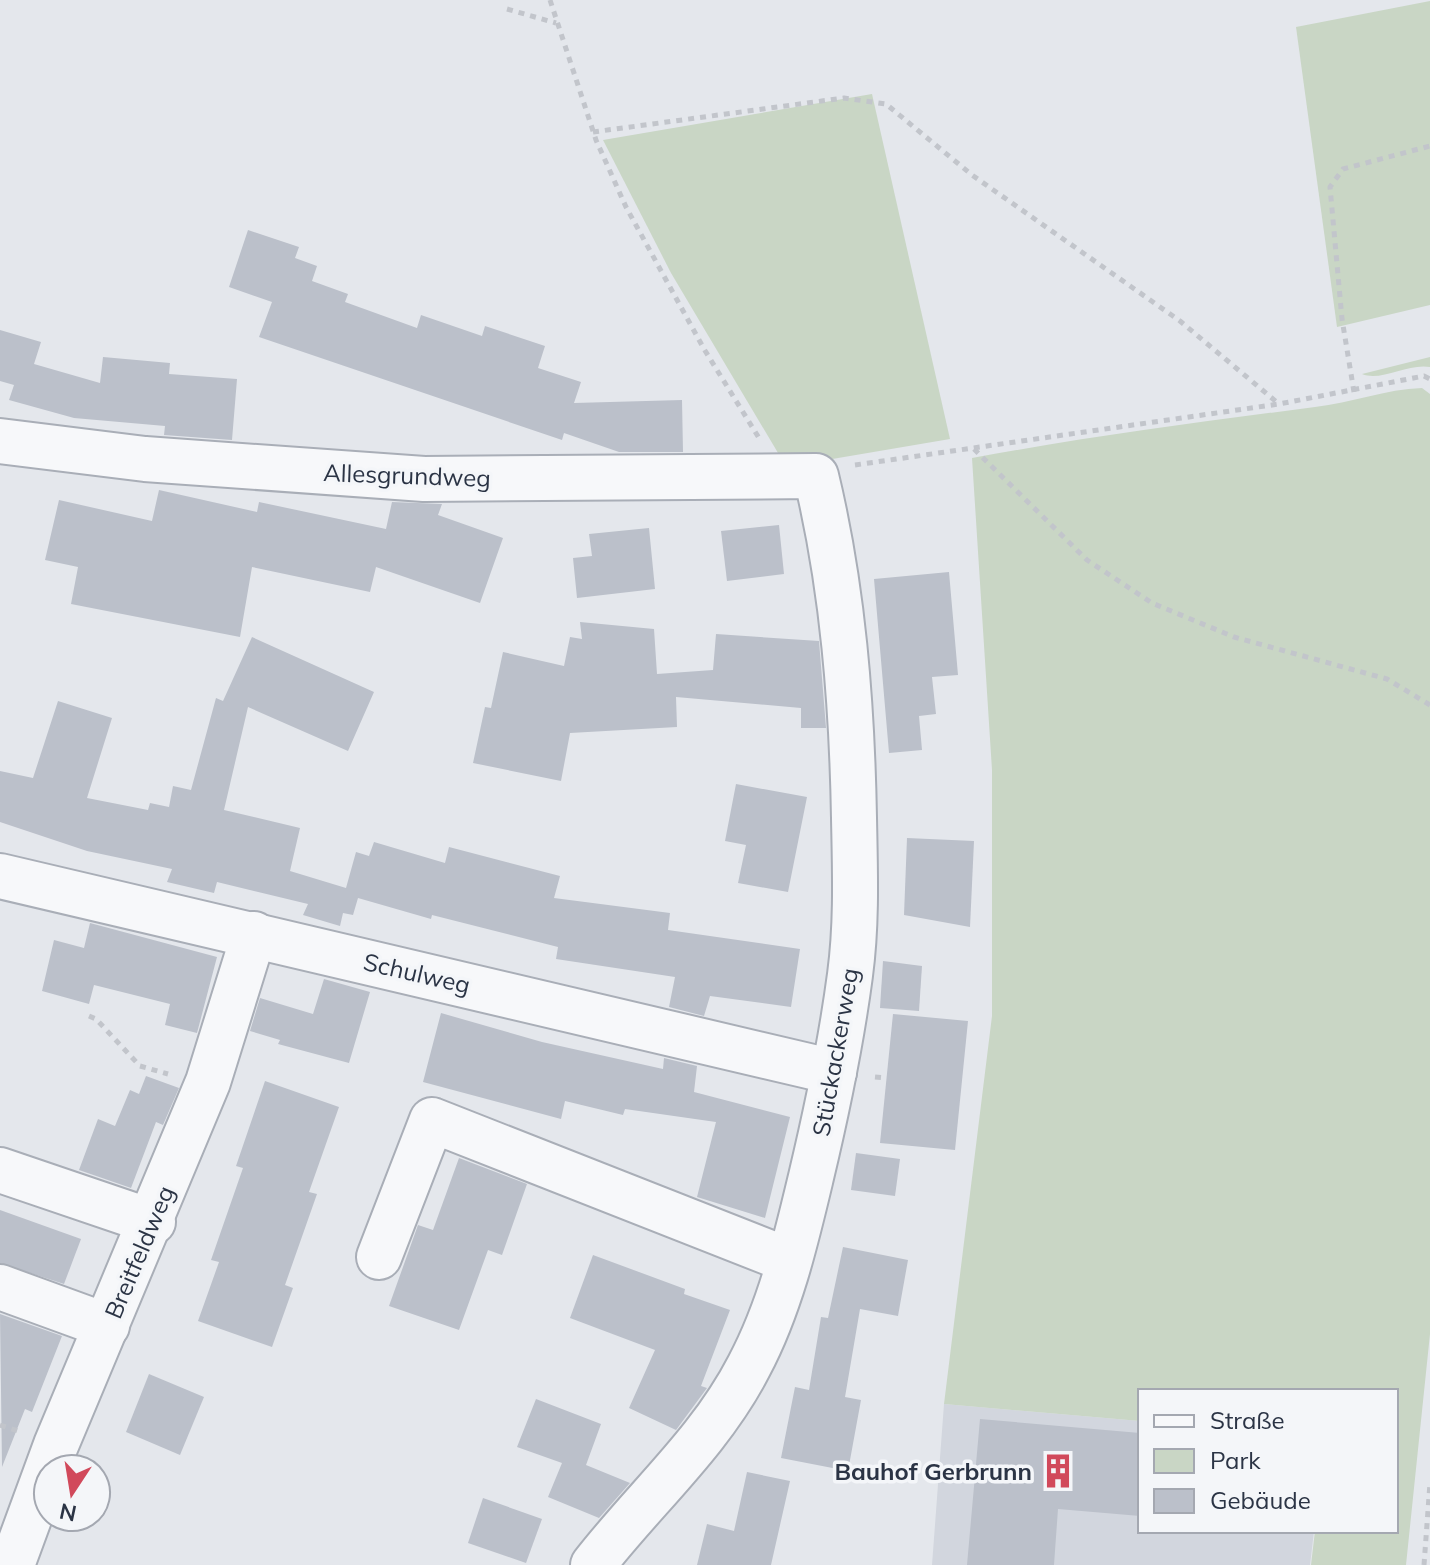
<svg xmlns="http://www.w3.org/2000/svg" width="1430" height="1565" font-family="Mulish,sans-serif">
  <rect width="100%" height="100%" fill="#e4e7ec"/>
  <!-- built -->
  <path fill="#d2d6de" d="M 944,1404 L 1140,1421 L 1140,1531 L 1314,1531 L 1310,1565 L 932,1565 Z"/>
  <!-- green -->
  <g fill="#c9d6c5">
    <path d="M 1430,1 L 1430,305 L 1337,327 L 1296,27 Z"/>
    <path d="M 872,94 L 950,439 L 797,465 L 781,458 L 671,273 L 603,140 Z"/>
    <path d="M 1430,357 L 1430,367 C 1408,363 1381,382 1362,374 Z"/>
    <path d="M 1422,388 L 1430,394 L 1430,1334 L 1406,1565 L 1311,1565 L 1315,1531 L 1396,1531 L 1396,1391 L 1140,1391 L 1140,1421 L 944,1404 L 992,1016 L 992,770 L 972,458 C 1085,437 1200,422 1315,407 C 1351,403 1386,389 1422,388 Z"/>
  </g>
  <!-- building -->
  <g fill="#bbc0ca">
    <path d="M 248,230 L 299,247 L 295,258 L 317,266 L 312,281 L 348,294 L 345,302 L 417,328 L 421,315 L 482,336 L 485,326 L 545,346 L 538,368 L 581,382 L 574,403 L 682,400 L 683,452 L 619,452 L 564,433 L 562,440 L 259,337 L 272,302 L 229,287 Z"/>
    <path d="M 0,330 L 41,342 L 34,364 L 100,383 L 103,357 L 170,363 L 169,374 L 237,379 L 232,440 L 164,435 L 165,426 L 74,418 L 9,400 L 14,385 L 0,381 Z"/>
    <path d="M 159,490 L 257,512 L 259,502 L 386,529 L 392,502 L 442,504 L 438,515 L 503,538 L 480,603 L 376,567 L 370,592 L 252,567 L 240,637 L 71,604 L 78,567 L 45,560 L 59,500 L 152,521 Z"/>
    <path d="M 779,525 L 784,574 L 727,581 L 721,531 Z"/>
    <path d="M 649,528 L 655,589 L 577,598 L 573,558 L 592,556 L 589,534 Z"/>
    <path d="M 949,572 L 958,675 L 932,677 L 936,714 L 919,716 L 922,750 L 889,753 L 874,579 Z"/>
    <path d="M 580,622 L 654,629 L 657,674 L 713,670 L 716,634 L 819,641 L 826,728 L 801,728 L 801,708 L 676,697 L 677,727 L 570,733 L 561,781 L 473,763 L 485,707 L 491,708 L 503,652 L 564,666 L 570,637 L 582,639 Z"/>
    <path d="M 252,637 L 374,692 L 348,751 L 248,707 L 224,810 L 300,828 L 290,871 L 346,888 L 356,852 L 369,856 L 374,842 L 445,863 L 449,847 L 560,876 L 554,898 L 670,913 L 668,930 L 800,949 L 791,1007 L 710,996 L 704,1016 L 669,1007 L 675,977 L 556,959 L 558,947 L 432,915 L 431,919 L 358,898 L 353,915 L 343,913 L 340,926 L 303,915 L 308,904 L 217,882 L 214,893 L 167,882 L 172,869 L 87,851 L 0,822 L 0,771 L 33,778 L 58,701 L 112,718 L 87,798 L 148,810 L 150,803 L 169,807 L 173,786 L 191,790 L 216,698 L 223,701 Z"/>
    <path d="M 736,784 L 807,797 L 788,892 L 738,883 L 746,845 L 725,841 Z"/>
    <path d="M 907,838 L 974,841 L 970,927 L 904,915 Z"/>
    <path d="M 90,923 L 217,957 L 197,1033 L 165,1025 L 170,1004 L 94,985 L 89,1004 L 42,991 L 54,940 L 84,948 Z"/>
    <path d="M 883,961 L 922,966 L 919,1011 L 880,1008 Z"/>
    <path d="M 324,979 L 370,992 L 349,1063 L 278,1044 L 280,1040 L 250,1031 L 260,998 L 313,1014 Z"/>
    <path d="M 441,1013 L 542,1042 L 663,1069 L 664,1058 L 697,1066 L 694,1092 L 790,1117 L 765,1218 L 697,1197 L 716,1122 L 625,1109 L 623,1115 L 565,1101 L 561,1119 L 423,1082 Z"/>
    <path d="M 893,1014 L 968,1021 L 955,1150 L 880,1143 Z"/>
    <path d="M 146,1076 L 179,1088 L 163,1125 L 156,1122 L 131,1188 L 79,1170 L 98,1119 L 115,1126 L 130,1090 L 139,1094 Z"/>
    <path d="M 265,1081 L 339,1107 L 309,1192 L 317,1194 L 285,1285 L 293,1288 L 272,1347 L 198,1321 L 219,1262 L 211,1260 L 243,1168 L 236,1166 Z"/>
    <path d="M 856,1153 L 900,1159 L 895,1196 L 851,1190 Z"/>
    <path d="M 459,1158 L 527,1184 L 502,1255 L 488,1250 L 459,1330 L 389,1306 L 418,1225 L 433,1230 Z"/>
    <path d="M 0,1210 L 81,1239 L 64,1284 L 0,1263 Z"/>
    <path d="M 843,1247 L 908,1260 L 898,1316 L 860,1309 L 845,1397 L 861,1400 L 848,1471 L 781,1458 L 795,1387 L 809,1390 L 821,1317 L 828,1318 Z"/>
    <path d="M 593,1255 L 685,1289 L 684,1294 L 730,1310 L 701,1386 L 707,1388 L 676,1430 L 629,1408 L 655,1350 L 570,1318 Z"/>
    <path d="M 0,1314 L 62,1336 L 32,1412 L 25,1409 L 2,1467 Z"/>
    <path d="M 149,1374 L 204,1397 L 180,1455 L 126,1432 Z"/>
    <path d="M 536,1399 L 601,1424 L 586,1465 L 630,1483 L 599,1518 L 548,1497 L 562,1463 L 517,1447 Z"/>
    <path d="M 980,1419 L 1140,1433 L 1140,1516 L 1058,1509 L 1054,1565 L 967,1565 Z"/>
    <path d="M 747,1472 L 790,1481 L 771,1565 L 697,1565 L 707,1524 L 734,1531 Z"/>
    <path d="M 483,1498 L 542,1519 L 526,1563 L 468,1543 Z"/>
  </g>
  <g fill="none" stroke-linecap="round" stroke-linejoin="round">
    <!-- minor casing -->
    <g stroke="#a9aeb7" stroke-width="48">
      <g id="minor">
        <path d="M 0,441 L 145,459 L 424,479 L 816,476 C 843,588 852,703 854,818 C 855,870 857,923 850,975 C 841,1043 827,1110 811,1177 C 796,1240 780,1308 749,1366 C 710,1442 645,1498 593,1565"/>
        <path d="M 0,876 L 834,1072"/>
        <path d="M 0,1170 L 153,1222"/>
        <path d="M 379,1257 L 432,1120 L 788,1260"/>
        <path d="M 0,1287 L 107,1326"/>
        <path d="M 12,1565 L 56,1445 L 208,1082 L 254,934"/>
      </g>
    </g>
    <!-- path -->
    <g stroke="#c2c5cb" stroke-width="5" stroke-dasharray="6 6" stroke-linecap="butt">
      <path d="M 550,0 L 596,140 L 626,207 L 704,349 L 759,438"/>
      <path d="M 507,9 L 556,23"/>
      <path d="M 593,132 L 844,98 L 886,104 L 972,175 L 1180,321 L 1279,404"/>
      <path d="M 1354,392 L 1342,319 L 1330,187 L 1343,169 L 1430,146"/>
      <path d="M 974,449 L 1087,560 L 1152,603 L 1234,637 L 1387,679 L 1430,705"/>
      <path d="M 855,465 L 1279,404 L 1424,376 L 1430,379"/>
      <path d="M 89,1016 L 96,1019 L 140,1066 L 168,1074"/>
      <path d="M 875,1077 L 886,1078"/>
      <path d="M 0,1425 L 18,1431"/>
      <path d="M 1424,1565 L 1430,1483"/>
    </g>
    <!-- minor -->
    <use href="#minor" stroke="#f7f8fa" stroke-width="44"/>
  </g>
  <!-- icons -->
  <defs>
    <g id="building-bare" transform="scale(2.76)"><path d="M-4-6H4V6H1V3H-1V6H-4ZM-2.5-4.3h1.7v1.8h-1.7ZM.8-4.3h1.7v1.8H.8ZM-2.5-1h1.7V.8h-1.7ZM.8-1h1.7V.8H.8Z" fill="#d1495b" stroke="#f4f6f9" stroke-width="2.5" paint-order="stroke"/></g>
  </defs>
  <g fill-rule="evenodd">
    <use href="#building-bare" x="1058" y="1471"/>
  </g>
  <g text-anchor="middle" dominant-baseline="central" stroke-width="7" stroke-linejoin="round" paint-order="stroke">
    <!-- street labels -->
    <g font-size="24" fill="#2b3445" stroke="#f4f6f9">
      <text transform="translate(407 475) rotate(2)">Allesgrundweg</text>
      <text transform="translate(417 973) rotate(13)">Schulweg</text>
      <text transform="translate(835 1052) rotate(-80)">Stückackerweg</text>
      <text transform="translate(139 1252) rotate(-67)">Breitfeldweg</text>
    </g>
    <!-- poi labels -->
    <g font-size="24" font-weight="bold" fill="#2b3445" stroke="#f4f6f9" text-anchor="end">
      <text x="1032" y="1471">Bauhof Gerbrunn</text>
    </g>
  </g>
  <!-- legend -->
  <rect x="1138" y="1389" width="260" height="144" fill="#f4f6f9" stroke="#a4a8b1" stroke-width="2"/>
  <rect x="1154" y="1415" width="40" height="12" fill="#f7f8fa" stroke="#a4a8b1" stroke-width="2"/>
  <text x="1210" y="1429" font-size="24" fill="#2b3445">Straße</text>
  <rect x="1154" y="1449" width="40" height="24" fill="#c9d6c5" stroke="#a4a8b1" stroke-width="2"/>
  <text x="1210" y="1469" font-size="24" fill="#2b3445">Park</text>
  <rect x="1154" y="1489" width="40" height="24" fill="#bbc0ca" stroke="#a4a8b1" stroke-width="2"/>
  <text x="1210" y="1509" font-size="24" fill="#2b3445">Gebäude</text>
  <!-- north arrow -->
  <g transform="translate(72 1493) rotate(192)"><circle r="38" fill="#f4f6f9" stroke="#a4a8b1" stroke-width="2"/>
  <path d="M0-6L14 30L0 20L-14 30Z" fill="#d1495b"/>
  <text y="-12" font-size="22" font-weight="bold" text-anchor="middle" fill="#2b3445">N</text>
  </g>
</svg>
